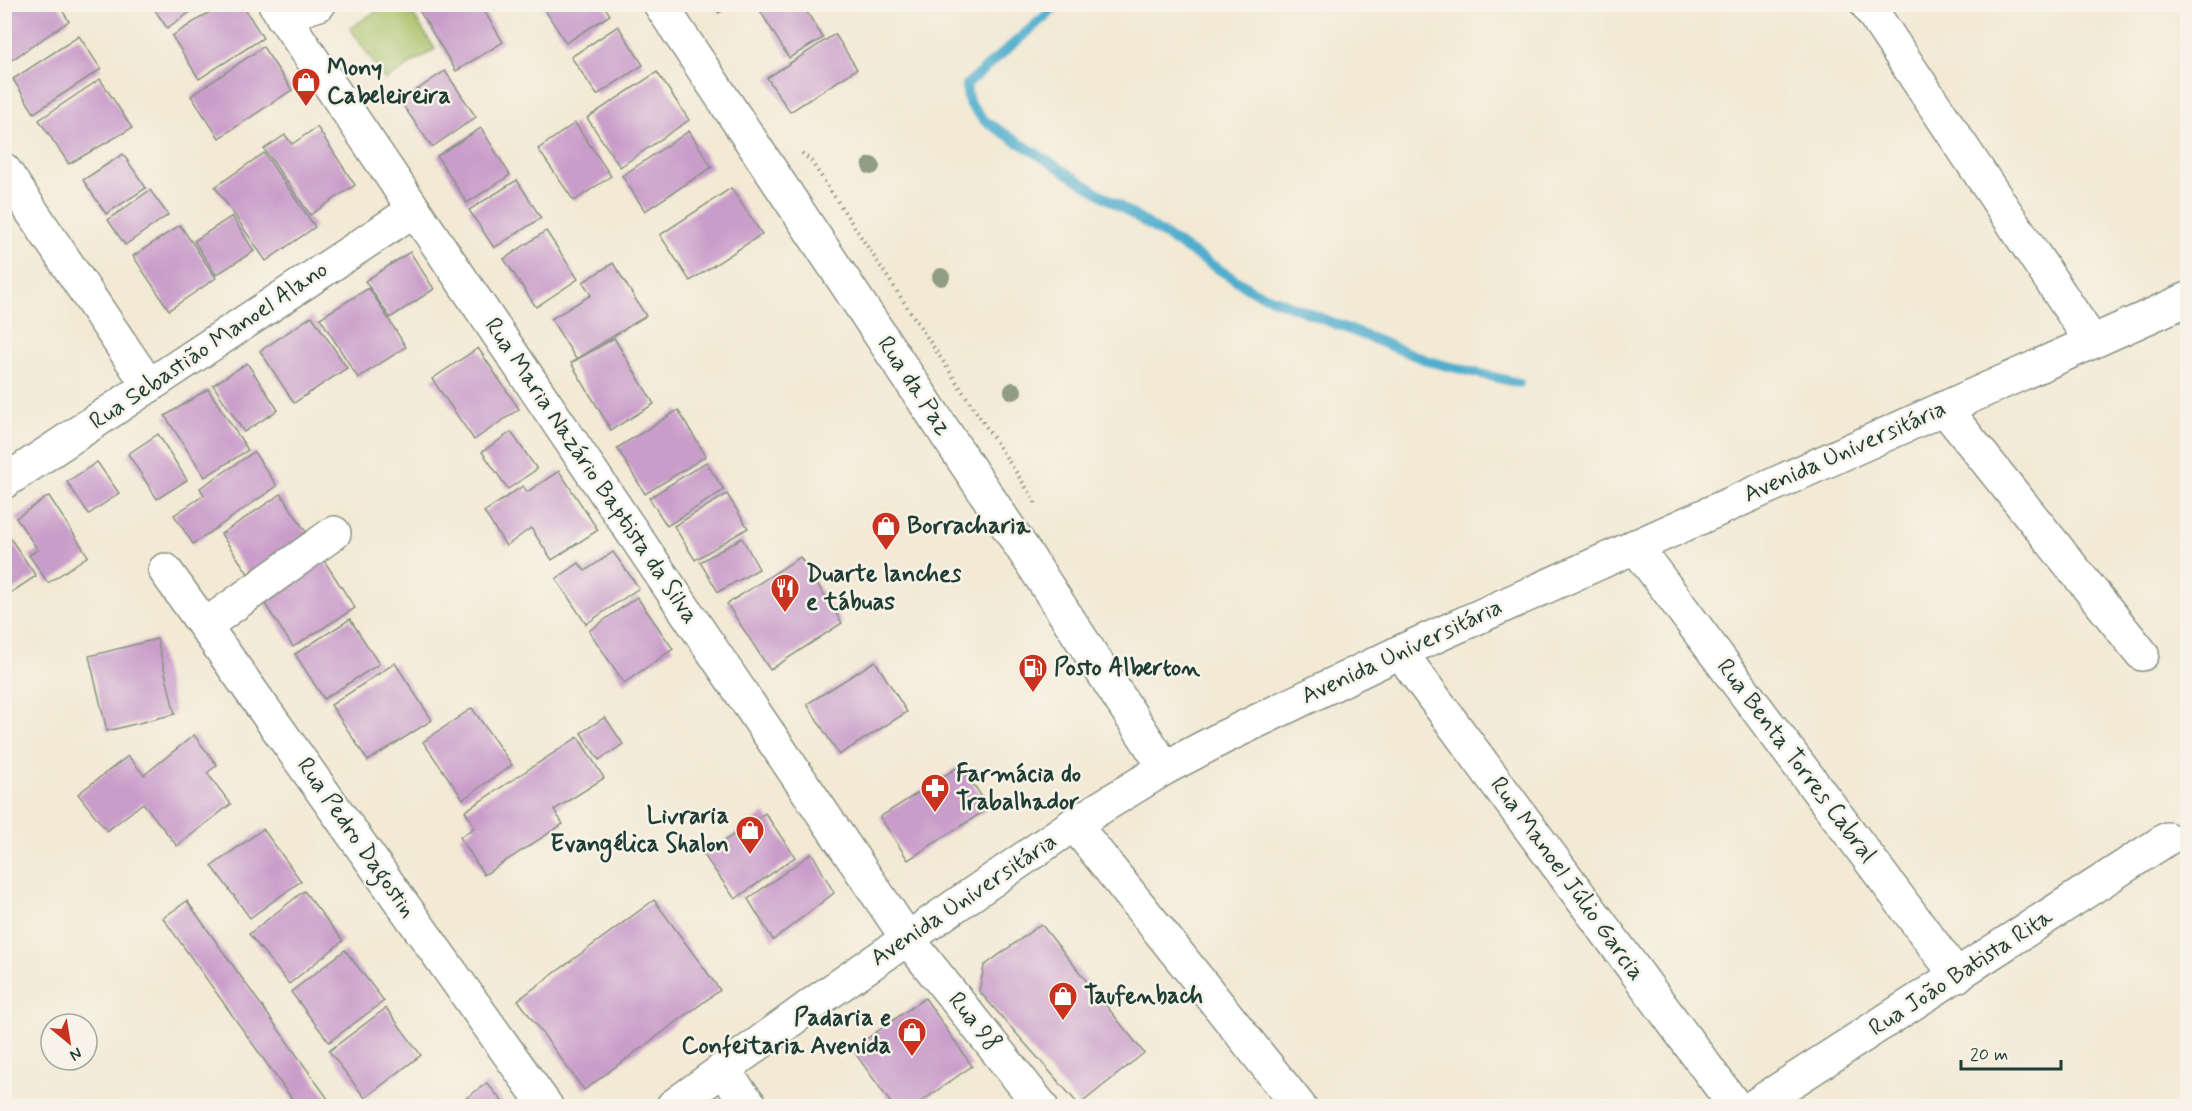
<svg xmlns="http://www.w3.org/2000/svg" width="2192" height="1111" font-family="Mynerve,sans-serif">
  <rect width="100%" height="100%" fill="#f7f3e8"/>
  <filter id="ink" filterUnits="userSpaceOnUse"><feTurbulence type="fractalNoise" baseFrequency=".0167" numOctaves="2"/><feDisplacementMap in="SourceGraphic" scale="12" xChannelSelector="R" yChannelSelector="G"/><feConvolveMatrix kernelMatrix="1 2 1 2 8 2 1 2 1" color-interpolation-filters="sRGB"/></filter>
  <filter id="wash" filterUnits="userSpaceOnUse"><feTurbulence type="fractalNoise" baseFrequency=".008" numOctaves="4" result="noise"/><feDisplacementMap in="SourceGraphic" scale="24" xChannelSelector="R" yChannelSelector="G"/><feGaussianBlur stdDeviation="1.35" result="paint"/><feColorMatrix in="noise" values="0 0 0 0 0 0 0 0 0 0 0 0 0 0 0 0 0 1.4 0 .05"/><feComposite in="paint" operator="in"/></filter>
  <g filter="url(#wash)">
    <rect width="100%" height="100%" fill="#f3e9d4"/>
    <!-- green -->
    <path fill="#a8c066" stroke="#647e4d" stroke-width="1.5" d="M 386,5 L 407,5 L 435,49 L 385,80 L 350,28 Z"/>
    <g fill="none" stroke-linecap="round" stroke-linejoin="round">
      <!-- stream -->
      <path stroke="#4fadcd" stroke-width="10" d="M 1059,4 L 966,85 L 969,103 L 985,121 L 1253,291 L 1431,362 L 1519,383"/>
    </g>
    <g id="blocks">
      <!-- building -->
      <g fill="#c99dca">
        <path d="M 4,4 L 58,4 L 69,21 L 4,65 Z"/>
        <path d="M 151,4 L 202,4 L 167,28 Z"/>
        <path d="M 222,4 L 242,4 L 263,38 L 199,79 L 172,36 Z"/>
        <path d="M 421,4 L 480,4 L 503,42 L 456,71 L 417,7 Z"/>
        <path d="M 541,4 L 603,4 L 610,15 L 566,43 Z"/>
        <path d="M 713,4 L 732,4 L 719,13 Z"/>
        <path d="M 756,4 L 802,4 L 823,38 L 789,58 Z"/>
        <path d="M 618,26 L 643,65 L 597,95 L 571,57 Z"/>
        <path d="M 835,34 L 857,69 L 790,112 L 767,78 Z"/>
        <path d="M 79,36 L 101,69 L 34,113 L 13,79 Z"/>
        <path d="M 263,47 L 292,90 L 219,138 L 191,96 Z"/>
        <path d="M 445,71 L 476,117 L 432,147 L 400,101 Z"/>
        <path d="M 657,72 L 689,120 L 620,167 L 587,118 Z"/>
        <path d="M 100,79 L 132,128 L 69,164 L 39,120 Z"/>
        <path d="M 575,123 L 611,176 L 574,201 L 538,149 Z"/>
        <path d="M 317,127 L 355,185 L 310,215 L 264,149 L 285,135 L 292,144 Z"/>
        <path d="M 481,128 L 510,175 L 467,203 L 437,156 Z"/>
        <path d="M 689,131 L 712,167 L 645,211 L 622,176 Z"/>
        <path d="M 264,153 L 315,227 L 266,261 L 215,187 Z"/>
        <path d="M 123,154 L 146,188 L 106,214 L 83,180 Z"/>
        <path d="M 517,180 L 541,218 L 494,248 L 469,210 Z"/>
        <path d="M 731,188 L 762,234 L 690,281 L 660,235 Z"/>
        <path d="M 150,190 L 168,215 L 125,245 L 108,220 Z"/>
        <path d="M 232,216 L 254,251 L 216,275 L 194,241 Z"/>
        <path d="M 180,225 L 216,278 L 169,310 L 133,256 Z"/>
        <path d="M 546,231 L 578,279 L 536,307 L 504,259 Z"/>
        <path d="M 410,252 L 434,289 L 390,318 L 365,281 Z"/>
        <path d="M 613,263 L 646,316 L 576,359 L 551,319 L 591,295 L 583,282 Z"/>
        <path d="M 369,288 L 406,347 L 358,378 L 320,318 Z"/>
        <path d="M 312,316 L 347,368 L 294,403 L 260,351 Z"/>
        <path d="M 614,338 L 654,404 L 611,430 L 571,363 Z"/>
        <path d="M 478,348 L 519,409 L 474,440 L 432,379 Z"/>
        <path d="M 247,363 L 278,410 L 244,432 L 213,385 Z"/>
        <path d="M 208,389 L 248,450 L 205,477 L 165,416 Z"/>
        <path d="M 678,410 L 706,456 L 645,494 L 617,448 Z"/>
        <path d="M 511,432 L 537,469 L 508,489 L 482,452 Z"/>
        <path d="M 158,434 L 187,480 L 157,499 L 128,454 Z"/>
        <path d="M 254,452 L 277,486 L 193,544 L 174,515 L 204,495 L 200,488 Z"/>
        <path d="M 97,462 L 119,493 L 89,514 L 67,482 Z"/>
        <path d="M 706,462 L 724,490 L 667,526 L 649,498 Z"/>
        <path d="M 559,471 L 598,530 L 552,560 L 531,528 L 506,546 L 484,512 L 523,486 L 527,492 Z"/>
        <path d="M 281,494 L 308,535 L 249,575 L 221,534 Z"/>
        <path d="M 727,494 L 748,528 L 695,560 L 674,526 Z"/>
        <path d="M 49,496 L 88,556 L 48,583 L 29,555 L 38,550 L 16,518 Z"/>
        <path d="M 4,529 L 36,576 L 4,597 Z"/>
        <path d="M 742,538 L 759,569 L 718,592 L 700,562 Z"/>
        <path d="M 613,552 L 639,588 L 586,624 L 556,579 L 579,563 L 585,571 Z"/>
        <path d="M 800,557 L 842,623 L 770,670 L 727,604 Z"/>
        <path d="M 323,559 L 355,608 L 293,647 L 261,598 Z"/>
        <path d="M 637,597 L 673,649 L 624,683 L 589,631 Z"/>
        <path d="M 350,619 L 379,664 L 324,699 L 295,654 Z"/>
        <path d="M 157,639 L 175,714 L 107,731 L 89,656 Z"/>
        <path d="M 875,661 L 907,712 L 839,755 L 807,704 Z"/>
        <path d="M 395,663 L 432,720 L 368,761 L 331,705 Z"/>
        <path d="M 472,708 L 512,765 L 463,799 L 423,742 Z"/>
        <path d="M 605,717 L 623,744 L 599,760 L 581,733 Z"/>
        <path d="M 194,735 L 217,765 L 207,773 L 231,804 L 177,846 L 143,803 L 107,831 L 78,794 L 128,756 L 144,775 Z"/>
        <path d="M 578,737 L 604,778 L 554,810 L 563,824 L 484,875 L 460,837 L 475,827 L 465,811 Z"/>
        <path d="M 961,765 L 989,808 L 908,860 L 880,817 Z"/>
        <path d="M 765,813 L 795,857 L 735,899 L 704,855 Z"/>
        <path d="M 263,829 L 301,881 L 250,918 L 212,866 Z"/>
        <path d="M 812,853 L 834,893 L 773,940 L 748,899 Z"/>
        <path d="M 304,891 L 343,941 L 289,984 L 249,934 Z"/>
        <path d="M 654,900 L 720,990 L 584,1090 L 518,1000 Z"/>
        <path d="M 187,901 L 333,1106 L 297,1106 L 163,918 Z"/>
        <path d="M 1041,924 L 1144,1053 L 1079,1105 L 979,991 L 984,966 Z"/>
        <path d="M 345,950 L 384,1001 L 329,1042 L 291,992 Z"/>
        <path d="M 925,998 L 972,1066 L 915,1106 L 893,1106 L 852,1049 Z"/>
        <path d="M 386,1008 L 421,1055 L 365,1098 L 329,1051 Z"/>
        <path d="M 487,1083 L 506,1106 L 455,1106 Z"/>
      </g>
    </g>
  </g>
  <g filter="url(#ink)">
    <use href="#blocks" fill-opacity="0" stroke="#899384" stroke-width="1.5"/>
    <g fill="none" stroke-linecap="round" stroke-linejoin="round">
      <!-- minor casing -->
      <g stroke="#899384" stroke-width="36">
        <g id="minor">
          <path d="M 275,4 L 907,938 L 1041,1106"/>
          <path d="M 660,4 L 1028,557 L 1165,768"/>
          <path d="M 1867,4 L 2092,342"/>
          <path d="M 282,16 L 319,4"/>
          <path d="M 4,170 L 149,386"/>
          <path d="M 1944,408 L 2142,654"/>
          <path d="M 4,482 L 414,210"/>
          <path d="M 1635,546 L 1957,976"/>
          <path d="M 165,570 L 546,1106"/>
          <path d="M 206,625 L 334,533"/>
          <path d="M 1400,652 L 1735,1106"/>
          <path d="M 1074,824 L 1299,1106"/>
          <path d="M 722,1070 L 751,1106"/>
          <path d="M 1754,1106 L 2167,839"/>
        </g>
      </g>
      <!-- major casing -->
      <g stroke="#899384" stroke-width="36">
        <path id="major" d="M 673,1106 L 817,1001 L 1074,824 L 1165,768 L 1222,738 L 1400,652 L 2188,299"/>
      </g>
      <!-- path -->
      <path stroke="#899384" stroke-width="4" stroke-dasharray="1.5 4.5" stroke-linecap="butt" d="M 802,153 L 811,161 L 1035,501 L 1035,506"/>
      <!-- minor -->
      <use href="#minor" stroke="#fff" stroke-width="33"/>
      <!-- major -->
      <use href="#major" stroke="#fff" stroke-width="33"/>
    </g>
    <!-- trees -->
    <g fill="#919d83">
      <circle cx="871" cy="166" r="9"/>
      <circle cx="941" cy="277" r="9"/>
      <circle cx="1013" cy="391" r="9"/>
    </g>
  </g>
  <!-- icons -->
  <defs>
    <g id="shop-pin" transform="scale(1.5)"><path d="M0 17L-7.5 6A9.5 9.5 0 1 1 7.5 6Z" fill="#c8321e" stroke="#f7f3e8"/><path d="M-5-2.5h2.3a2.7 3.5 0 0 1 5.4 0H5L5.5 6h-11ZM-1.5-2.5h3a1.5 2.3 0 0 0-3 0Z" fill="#fff"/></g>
    <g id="restaurant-pin" transform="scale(1.5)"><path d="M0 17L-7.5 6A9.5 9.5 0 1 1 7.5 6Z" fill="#c8321e" stroke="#f7f3e8"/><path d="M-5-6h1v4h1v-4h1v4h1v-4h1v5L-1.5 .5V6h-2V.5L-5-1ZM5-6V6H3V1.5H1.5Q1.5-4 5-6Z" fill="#fff"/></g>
    <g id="fuel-pin" transform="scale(1.5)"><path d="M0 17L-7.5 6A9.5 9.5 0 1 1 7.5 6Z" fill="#c8321e" stroke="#f7f3e8"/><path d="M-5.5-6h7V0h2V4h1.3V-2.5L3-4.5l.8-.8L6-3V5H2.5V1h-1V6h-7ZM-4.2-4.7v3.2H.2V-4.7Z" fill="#fff"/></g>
    <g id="pharmacy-pin" transform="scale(1.5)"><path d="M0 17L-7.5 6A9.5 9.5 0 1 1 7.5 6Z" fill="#c8321e" stroke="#f7f3e8"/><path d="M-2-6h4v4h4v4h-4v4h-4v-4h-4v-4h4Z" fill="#fff"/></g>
  </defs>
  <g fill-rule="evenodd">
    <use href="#shop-pin" x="306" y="82"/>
    <use href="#shop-pin" x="886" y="526"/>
    <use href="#restaurant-pin" x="785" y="588"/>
    <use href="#fuel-pin" x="1033" y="668"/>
    <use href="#pharmacy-pin" x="935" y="788"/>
    <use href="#shop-pin" x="750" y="830"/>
    <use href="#shop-pin" x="1063" y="996"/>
    <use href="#shop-pin" x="912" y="1032"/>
  </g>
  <g text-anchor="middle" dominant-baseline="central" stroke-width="5" stroke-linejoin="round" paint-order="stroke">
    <!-- poi labels -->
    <g font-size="24" font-weight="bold" fill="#1f3d34" stroke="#f7f3e8" text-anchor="start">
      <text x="327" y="68">Mony<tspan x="327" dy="28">Cabeleireira</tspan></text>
      <text x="907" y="526">Borracharia</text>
      <text x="806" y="574">Duarte lanches<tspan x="806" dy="28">e tábuas</tspan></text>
      <text x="1054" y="668">Posto Alberton</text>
      <text x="956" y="774">Farmácia do<tspan x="956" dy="28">Trabalhador</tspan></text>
      <text x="729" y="816" text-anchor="end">Livraria<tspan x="729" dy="28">Evangélica Shalon</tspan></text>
      <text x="1084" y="996">Taufenbach</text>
      <text x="891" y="1018" text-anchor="end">Padaria e<tspan x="891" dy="28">Confeitaria Avenida</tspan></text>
    </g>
    <!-- street labels -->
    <g font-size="24" fill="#1f3d34" stroke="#f7f3e8">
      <text transform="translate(209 346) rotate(-34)">Rua Sebastião Manoel Alano</text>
      <text transform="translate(914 386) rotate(56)">Rua da Paz</text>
      <text transform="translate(1845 452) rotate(-24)">Avenida Universitária</text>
      <text transform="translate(591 471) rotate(56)">Rua Maria Nazário Baptista da Silva</text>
      <text transform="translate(1402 652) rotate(-25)">Avenida Universitária</text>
      <text transform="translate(1796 761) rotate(53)">Rua Benta Torres Cabral</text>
      <text transform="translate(356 838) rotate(55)">Rua Pedro Dagostin</text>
      <text transform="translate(1567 879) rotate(54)">Rua Manoel Júlio Garcia</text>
      <text transform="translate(964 900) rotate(-34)">Avenida Universitária</text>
      <text transform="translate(1961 973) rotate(-33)">Rua João Batista Rita</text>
      <text transform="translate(974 1022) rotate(51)">Rua 98</text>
    </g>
  </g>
  <!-- margin -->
  <rect width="2192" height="1111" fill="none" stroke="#f7f3e8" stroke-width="24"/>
  <!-- north arrow -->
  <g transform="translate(69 1042) rotate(150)"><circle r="28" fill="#f7f3e8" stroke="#a1aaa0" stroke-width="1.5"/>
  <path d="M0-4.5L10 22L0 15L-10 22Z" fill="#c8321e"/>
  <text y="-9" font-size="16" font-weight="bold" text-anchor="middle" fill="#1f3d34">N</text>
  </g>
  <!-- scale -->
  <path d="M1961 1060v9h100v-9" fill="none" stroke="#1f3d34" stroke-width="3"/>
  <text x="1970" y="1060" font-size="18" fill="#1f3d34" stroke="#f7f3e8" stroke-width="4.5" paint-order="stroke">20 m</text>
</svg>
